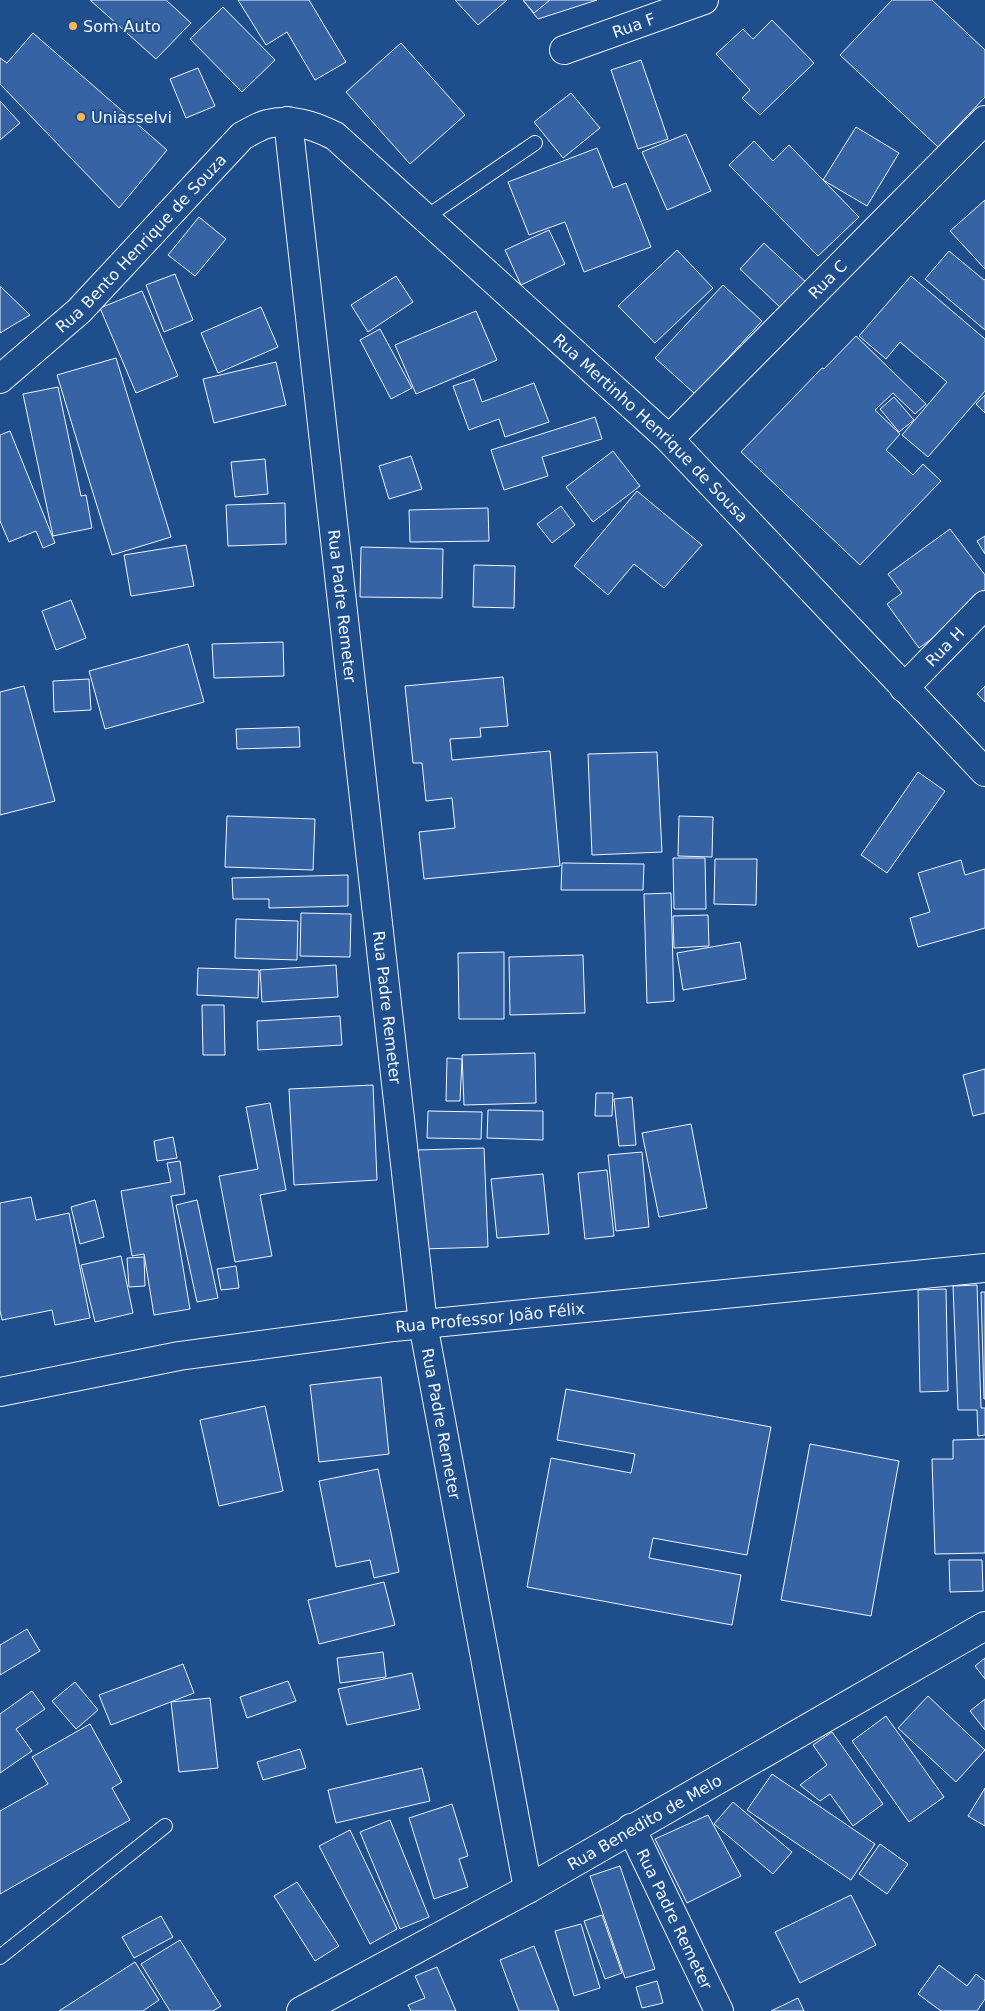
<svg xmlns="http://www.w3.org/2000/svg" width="985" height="2011" viewBox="0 0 985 2011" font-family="'DejaVu Sans',sans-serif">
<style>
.building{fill:#3563a3;stroke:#f2f6ff}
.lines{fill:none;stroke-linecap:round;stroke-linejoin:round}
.lane-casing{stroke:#f2f6ff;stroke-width:16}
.street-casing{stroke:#f2f6ff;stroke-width:30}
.secondary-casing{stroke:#f2f6ff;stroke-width:30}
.lane{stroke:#1f4e8c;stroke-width:14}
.street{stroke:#1f4e8c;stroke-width:28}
.secondary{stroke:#1f4e8c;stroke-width:28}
.poi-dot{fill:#ffb74d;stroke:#1f4e8c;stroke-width:2}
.labels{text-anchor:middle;stroke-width:4;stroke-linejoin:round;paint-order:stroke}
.street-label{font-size:16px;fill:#f2f6ff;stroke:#1f4e8c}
.poi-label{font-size:16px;fill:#f2f6ff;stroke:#1f4e8c;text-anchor:start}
</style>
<rect width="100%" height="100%" fill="#1f4e8c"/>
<g class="building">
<path d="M90 0H166L191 23 156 59Z"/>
<path d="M238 0H309L346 62 315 80 287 32 266 45Z"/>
<path d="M455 0H507L478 25Z"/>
<path d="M523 0H597L538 19Z"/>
<path d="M523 0H550L534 13Z"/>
<path d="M892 0H932L985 50V97L938 147 840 55Z"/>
<path d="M223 7 275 60 242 92 190 39Z"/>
<path d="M772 20 814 63 760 115 742 98 750 90 716 54 743 29 753 39Z"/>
<path d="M33 33 167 150 119 208 0 84V58L7 63Z"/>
<path d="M401 43 465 115 410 164 346 92Z"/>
<path d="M641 60 668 139 638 149 611 70Z"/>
<path d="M198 68 215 106 186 118 170 79Z"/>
<path d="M571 93 600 128 563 158 534 122Z"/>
<path d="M0 101 20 123 0 140Z"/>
<path d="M856 127 899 153 867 206 823 180Z"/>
<path d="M686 134 711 191 667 210 642 152Z"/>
<path d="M754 141 773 161 789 145 859 217 818 256 729 165Z"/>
<path d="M597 148 613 188 626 183 651 247 584 272 565 222 529 235 508 182Z"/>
<path d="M985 200V269L950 231Z"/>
<path d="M199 217 226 239 195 276 168 255Z"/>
<path d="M549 230 565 264 521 285 505 250Z"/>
<path d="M764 243 810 286 785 312 740 269Z"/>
<path d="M677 250 713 288 655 343 618 306Z"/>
<path d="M949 251 984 280 985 279V330L925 279Z"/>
<path d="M175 274 193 320 164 332 146 285Z"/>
<path d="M396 276 413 302 368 332 351 305Z"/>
<path d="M911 276 985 339V391L928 457 902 435 947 382 900 342 886 359 859 336Z"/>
<path d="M723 285 762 321 695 394 655 358Z"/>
<path d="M0 286 30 315 0 333Z"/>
<path d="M142 291 178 376 136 393 100 308Z"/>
<path d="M261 307 278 347 218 373 201 333Z"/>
<path d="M476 311 497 360 416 394 395 345Z"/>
<path d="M380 329 412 388 391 399 360 340Z"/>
<path d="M856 336 926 404 915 414 893 393 875 410 900 434 886 450 913 475 923 464 941 481 860 565 741 452 822 368 824 369Z"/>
<path d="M116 358 171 537 112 555 57 375Z"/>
<path d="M276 362 286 405 214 423 203 379Z"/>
<path d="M474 379 482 402 534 383 549 422 505 437 499 419 469 430 453 386Z"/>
<path d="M58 387 81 496 86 495 92 528 53 536 23 394Z"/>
<path d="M985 395V413L976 404Z"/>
<path d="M894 397 914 420 899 432 880 409Z"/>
<path d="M595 417 602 439 542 457 548 476 504 490 491 450Z"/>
<path d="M10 431 55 543 43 548 36 531 9 542 0 521V435Z"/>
<path d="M613 451 640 486 593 522 566 487Z"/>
<path d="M411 456 422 489 389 499 379 466Z"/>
<path d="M265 459 268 494 235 497 231 462Z"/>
<path d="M637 491 702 545 664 588 634 564 608 595 574 566Z"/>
<path d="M285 503 286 544 228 546 226 505Z"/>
<path d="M561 506 575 525 552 543 537 524Z"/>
<path d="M488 508 489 541 410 542 409 510Z"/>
<path d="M950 529 985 575V600L919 648 887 604 902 593 888 574Z"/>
<path d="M985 536V554L977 541Z"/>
<path d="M186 545 194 586 131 596 124 555Z"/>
<path d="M361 547 443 549 442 598 360 597Z"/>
<path d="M474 565 515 566 514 608 473 607Z"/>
<path d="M71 600 86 638 56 650 42 611Z"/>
<path d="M283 642 284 676 214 678 212 644Z"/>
<path d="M188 644 204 702 105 729 89 671Z"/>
<path d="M503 677 508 726 480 728 481 737 450 739 452 760 550 751 560 866 424 879 419 832 455 828 452 798 426 801 422 763H413L405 686Z"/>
<path d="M89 679 91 710 54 712 53 681Z"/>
<path d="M24 686 55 801 0 815V692Z"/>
<path d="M985 686V702L977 694Z"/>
<path d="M299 727 300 747 237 749 236 729Z"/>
<path d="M657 752 662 852 592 855 588 754Z"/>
<path d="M918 772 945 791 887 873 861 855Z"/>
<path d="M227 816 315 819 313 870 225 867Z"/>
<path d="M679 816 713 817 712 857 678 856Z"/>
<path d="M673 858H705L706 909H674Z"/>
<path d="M715 859H757L756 905 714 904Z"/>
<path d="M961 860 965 875 985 869V928L918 947 910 918 930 912 918 873Z"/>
<path d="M562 863 644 864 643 890H561Z"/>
<path d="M348 875V906L269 908V899H233L232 878Z"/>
<path d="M671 893 674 1001 647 1003 644 894Z"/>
<path d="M301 913 351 914 350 957 300 956Z"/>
<path d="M708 915 709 946 674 948 673 916Z"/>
<path d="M236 919 298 921 297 960 235 958Z"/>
<path d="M740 942 746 979 683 990 677 953Z"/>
<path d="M504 952V1019H459L458 953Z"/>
<path d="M583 955 585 1013 510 1015 509 957Z"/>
<path d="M336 965 338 997 262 1002 260 970Z"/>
<path d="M198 968 259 970 258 998 197 995Z"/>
<path d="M202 1005H224L225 1055H203Z"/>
<path d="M340 1016 342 1045 258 1050 257 1021Z"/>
<path d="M535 1053 536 1103 464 1105 462 1055Z"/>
<path d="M447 1058 462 1059 460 1101H446Z"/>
<path d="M985 1069V1113L973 1116 963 1075Z"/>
<path d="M373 1085 377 1180 294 1185 289 1089Z"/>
<path d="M596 1093H613L612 1116H595Z"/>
<path d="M632 1097 636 1145 619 1146 614 1099Z"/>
<path d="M270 1103 286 1190 260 1195 272 1256 235 1262 219 1176 258 1169 246 1107Z"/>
<path d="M488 1110 543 1111V1140L487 1138Z"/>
<path d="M428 1111 482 1112 481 1139 427 1138Z"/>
<path d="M691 1124 707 1208 659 1217 642 1133Z"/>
<path d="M173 1137 177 1158 157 1161 154 1141Z"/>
<path d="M484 1148 488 1247 422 1249 418 1150Z"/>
<path d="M642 1152 649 1227 616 1231 608 1155Z"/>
<path d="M180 1161 185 1194 171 1196 190 1309 154 1315 144 1254 132 1256 121 1191 171 1182 167 1163Z"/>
<path d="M607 1170 614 1236 585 1239 578 1173Z"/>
<path d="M543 1174 549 1234 497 1238 491 1179Z"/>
<path d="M31 1197 36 1220 69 1213 90 1318 55 1325 52 1310 2 1320 0 1311V1203Z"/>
<path d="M95 1200 104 1237 80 1244 71 1207Z"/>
<path d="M197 1200 218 1298 197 1302 176 1205Z"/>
<path d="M121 1256 133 1313 95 1322 81 1265Z"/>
<path d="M144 1257 145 1286 129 1287 127 1258Z"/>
<path d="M236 1266 239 1288 221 1290 217 1269Z"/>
<path d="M977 1285 981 1408H985V1435L978 1436 977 1410H958L953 1286Z"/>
<path d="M946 1289 948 1391 920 1392 918 1290Z"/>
<path d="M981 1292H985V1399H984Z"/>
<path d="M381 1377 389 1454 319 1462 310 1385Z"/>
<path d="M566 1389 771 1427 747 1555 653 1538 649 1558 741 1575 732 1625 527 1587 551 1458 631 1473 635 1454 557 1440Z"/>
<path d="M265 1406 283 1491 219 1506 200 1420Z"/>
<path d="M985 1439V1553L935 1554 932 1459H953V1440Z"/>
<path d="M810 1444 899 1461 871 1616 781 1600Z"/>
<path d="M378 1469 399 1572 374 1578 370 1560 336 1567 319 1481Z"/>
<path d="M949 1560H982L983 1591 950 1592Z"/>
<path d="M384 1582 395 1625 319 1644 308 1600Z"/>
<path d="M27 1629 40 1651 0 1675V1645Z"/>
<path d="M383 1652 386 1677 340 1683 337 1658Z"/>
<path d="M985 1658V1679L975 1666Z"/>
<path d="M183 1664 194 1693 111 1725 99 1695Z"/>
<path d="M412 1673 420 1709 347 1725 338 1689Z"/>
<path d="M288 1681 296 1701 247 1718 240 1697Z"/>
<path d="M75 1682 98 1710 76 1729 52 1701Z"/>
<path d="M32 1691 45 1709 16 1729 32 1751 0 1773V1714Z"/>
<path d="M928 1696 985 1750 956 1782 898 1728Z"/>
<path d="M210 1698 218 1768 179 1772 171 1702Z"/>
<path d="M985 1699V1730L970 1711Z"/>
<path d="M886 1716 944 1797 909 1822 852 1741Z"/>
<path d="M90 1724 122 1782 112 1788 130 1820 0 1894V1811L48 1784 32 1757Z"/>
<path d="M832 1732 883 1804 853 1826 830 1794 820 1801 800 1785 827 1765 813 1745Z"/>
<path d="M300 1749 306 1768 263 1780 257 1762Z"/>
<path d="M422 1768 430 1801 336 1823 328 1790Z"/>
<path d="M772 1774 875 1844 851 1880 747 1810Z"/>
<path d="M985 1788V1826L968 1816Z"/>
<path d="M733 1802 792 1852 773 1874 714 1824Z"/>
<path d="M452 1804 468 1856 459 1859 468 1887 434 1899 409 1818Z"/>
<path d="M708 1815 741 1876 687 1903 655 1839Z"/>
<path d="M390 1820 429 1917 400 1929 360 1832Z"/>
<path d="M350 1830 397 1929 370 1944 319 1846Z"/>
<path d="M880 1844 908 1864 887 1894 859 1874Z"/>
<path d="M620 1866 655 1969 625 1978 590 1876Z"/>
<path d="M297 1882 339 1946 315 1961 274 1896Z"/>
<path d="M851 1895 876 1945 800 1983 775 1932Z"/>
<path d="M602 1915 622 1973 605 1979 584 1921Z"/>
<path d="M161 1916 173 1937 134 1958 122 1937Z"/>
<path d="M581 1924 600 1988 574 1996 555 1931Z"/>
<path d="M180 1940 221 2006 213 2011H170L141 1964Z"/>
<path d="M534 1946 559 2011H519L500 1960Z"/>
<path d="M135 1962 159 2000 143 2011H59Z"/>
<path d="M939 1965 967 1986 976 1974 985 1981V1999L977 2011H941L918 1994Z"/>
<path d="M437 1967 456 2011H411L408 2005 425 1998 415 1976Z"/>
<path d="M657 1981 663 2003 642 2008 636 1987Z"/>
<path d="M798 1998 804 2011H771Z"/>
</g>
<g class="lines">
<g class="lane-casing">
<g id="lane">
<path d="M425 218 535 143"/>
<path d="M0 1957 165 1826"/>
</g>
</g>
<g class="street-casing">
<g id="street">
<path id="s1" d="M564 50 704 0"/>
<path id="s2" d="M288 121 423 1324 528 1889"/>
<path id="s3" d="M0 379 79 311 242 136C250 132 259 126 267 124 292 118 313 125 335 136L669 439 985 772"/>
<path id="s4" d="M669 439 985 120"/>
<path id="s5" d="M904 688 985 605"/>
<path id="s6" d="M631 1828 719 2011"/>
<path id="s7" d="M301 2011 528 1889 985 1626"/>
</g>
</g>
<g class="secondary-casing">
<g id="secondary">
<path id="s8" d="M0 1392 179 1356 394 1327 985 1268"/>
</g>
</g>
<use href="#lane" class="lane"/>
<use href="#street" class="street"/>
<use href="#secondary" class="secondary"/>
</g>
<g class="poi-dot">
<circle cx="73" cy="26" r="5"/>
<circle cx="81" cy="117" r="5"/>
</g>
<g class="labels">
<g class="street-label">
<text dy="6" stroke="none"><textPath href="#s1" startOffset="74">Rua F</textPath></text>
<text dy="6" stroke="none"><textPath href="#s3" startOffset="196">Rua Bento Henrique de Souza</textPath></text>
<text dy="6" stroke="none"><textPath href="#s4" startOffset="225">Rua C</textPath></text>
<text dy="6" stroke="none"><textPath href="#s3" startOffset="872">Rua Mertinho Henrique de Sousa</textPath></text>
<text dy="6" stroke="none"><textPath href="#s2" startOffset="488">Rua Padre Remeter</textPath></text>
<text dy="6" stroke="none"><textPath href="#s5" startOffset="58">Rua H</textPath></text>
<text dy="6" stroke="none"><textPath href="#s2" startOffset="892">Rua Padre Remeter</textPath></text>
<text dy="6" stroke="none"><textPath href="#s8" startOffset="496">Rua Professor João Félix</textPath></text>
<text dy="6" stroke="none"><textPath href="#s2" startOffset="1312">Rua Padre Remeter</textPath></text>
<text dy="6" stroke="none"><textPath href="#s7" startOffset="392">Rua Benedito de Melo</textPath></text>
<text dy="6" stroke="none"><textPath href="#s6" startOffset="101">Rua Padre Remeter</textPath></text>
</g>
<g class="poi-label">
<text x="83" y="32">Som Auto</text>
<text x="91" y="123">Uniasselvi</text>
</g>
</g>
</svg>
